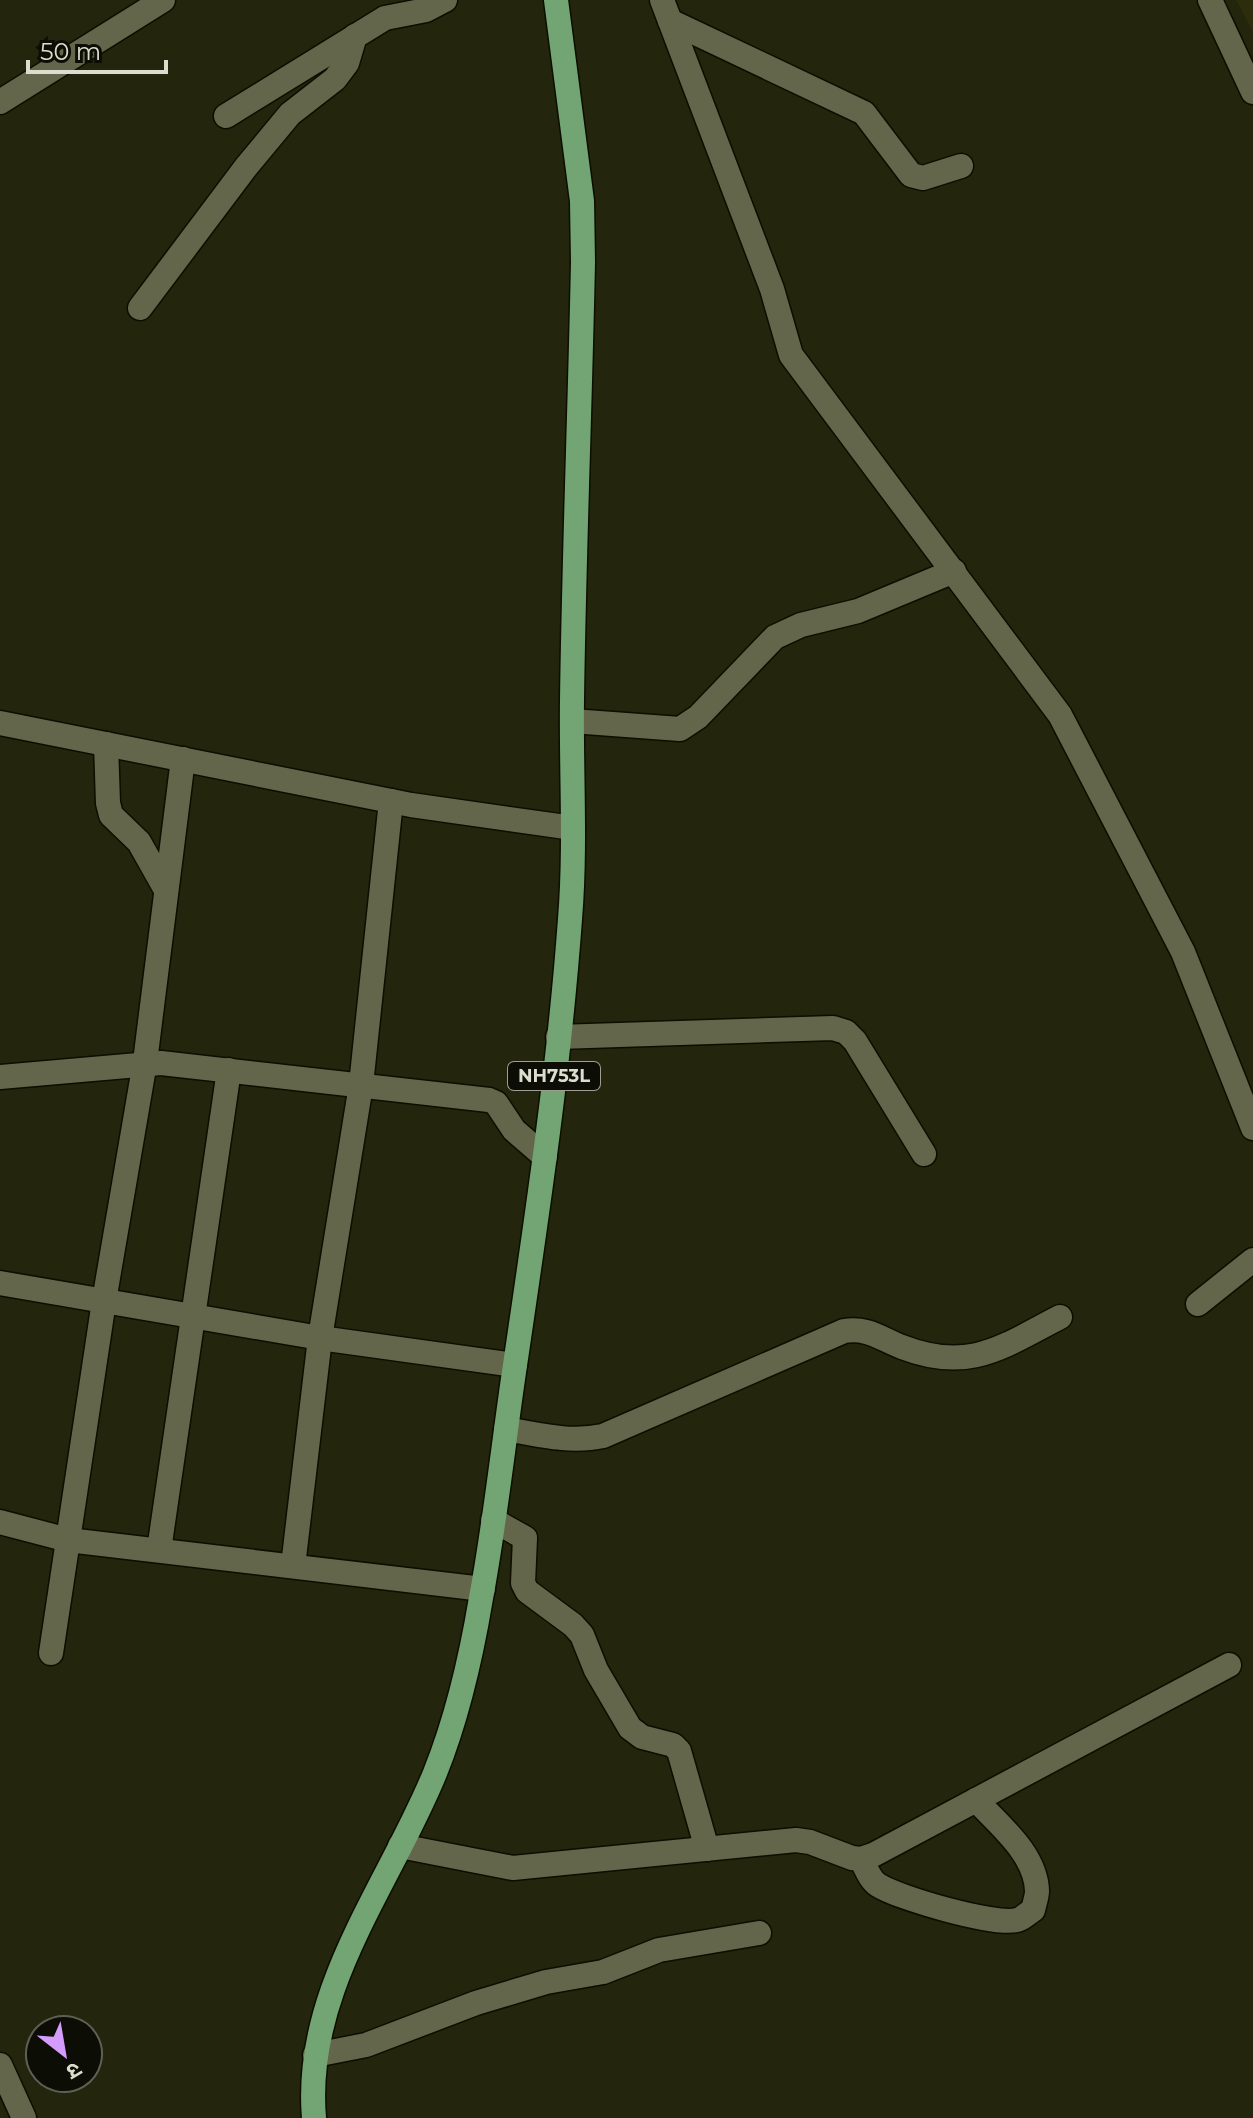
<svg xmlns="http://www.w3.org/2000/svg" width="1253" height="2118" viewBox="0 0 1253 2118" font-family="Montserrat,'Noto Sans Devanagari',sans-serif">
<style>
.built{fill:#2b2d0c}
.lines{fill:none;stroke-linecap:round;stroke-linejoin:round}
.minor-casing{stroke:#0d0e00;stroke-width:27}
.highway-casing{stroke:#0d0e00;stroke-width:27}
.minor{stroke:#64664b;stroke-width:24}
.highway{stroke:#72a573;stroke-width:24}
.labels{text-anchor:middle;stroke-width:8;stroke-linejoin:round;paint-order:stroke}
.shield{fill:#0c0d04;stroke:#9e9f91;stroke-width:2}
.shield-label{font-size:18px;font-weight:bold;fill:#dcddce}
</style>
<rect width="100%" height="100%" fill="#23250c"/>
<path class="built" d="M1236 0H1253V32Z"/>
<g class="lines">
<g class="minor-casing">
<g id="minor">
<path d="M662 0 772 289 791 355 1060 715 1183 952 1253 1128"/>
<path d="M1210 0 1253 92"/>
<path d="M670 21 864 113 911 175 923 178 961 166"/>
<path d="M0 102 163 0"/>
<path d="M226 116 385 18 426 10 445 0"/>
<path d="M140 308 246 167 290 114 335 79 347 63 355 36"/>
<path d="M572 721 680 729 698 717 775 637 801 625 858 611 954 571"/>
<path d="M0 723 411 805 573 828"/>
<path d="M106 744 108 803 111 815 139 842 166 890"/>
<path d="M558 1037 833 1028 846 1032 855 1041 924 1154"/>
<path d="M0 1077 161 1063 489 1100 496 1103 514 1130 545 1157"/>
<path d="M0 1283 320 1338 515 1365"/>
<path d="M1198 1304 1253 1260"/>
<path d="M506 1429C540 1435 570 1443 603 1436L844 1331C868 1327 881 1339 902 1347 969 1373 1002 1347 1060 1317"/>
<path d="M493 1520 525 1538 523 1583 527 1591 573 1625 582 1635 596 1670 630 1728 642 1737 673 1745 679 1751 707 1849"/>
<path d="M0 1522 68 1540 483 1589"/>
<path d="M159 1550 229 1070"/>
<path d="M293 1566 320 1338 361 1085 391 801"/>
<path d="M51 1653 104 1301 145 1062 183 759"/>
<path d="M400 1846 513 1868 796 1840 810 1842 852 1858 861 1859 873 1855 1229 1665"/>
<path d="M861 1859C866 1868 870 1880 878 1885 898 1898 995 1926 1017 1920 1022 1919 1028 1913 1033 1910 1034 1905 1037 1897 1037 1891 1036 1854 999 1825 976 1800"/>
<path d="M315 2055 366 2045 476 2003 546 1982 603 1972 659 1950 759 1933"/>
<path d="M0 2065 24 2118"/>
</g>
</g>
<g class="highway-casing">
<path id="highway" d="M314 2118C303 1990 389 1886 435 1773 458 1716 471 1658 481 1598 495 1523 503 1447 514 1372 536 1222 559 1071 570 919 576 846 571 773 572 700 574 554 580 408 583 262L582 201 556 0"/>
</g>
<use href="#minor" class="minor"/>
<use href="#highway" class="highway"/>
</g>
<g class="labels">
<rect class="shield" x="508" y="1062" width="92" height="28" rx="6"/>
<g class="shield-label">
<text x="554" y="1082">NH753L</text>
</g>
</g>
<g transform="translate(64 2054) rotate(149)"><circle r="38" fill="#0c0d04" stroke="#5f6055" stroke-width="2"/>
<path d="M0-6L14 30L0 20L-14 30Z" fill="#d49cfc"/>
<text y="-12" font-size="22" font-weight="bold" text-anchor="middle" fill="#dcddce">उ</text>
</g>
<path d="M28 60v12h138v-12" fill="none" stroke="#dcddce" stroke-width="4"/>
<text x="40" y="60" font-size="24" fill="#dcddce" stroke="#0c0d04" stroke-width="6" paint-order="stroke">50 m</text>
</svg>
